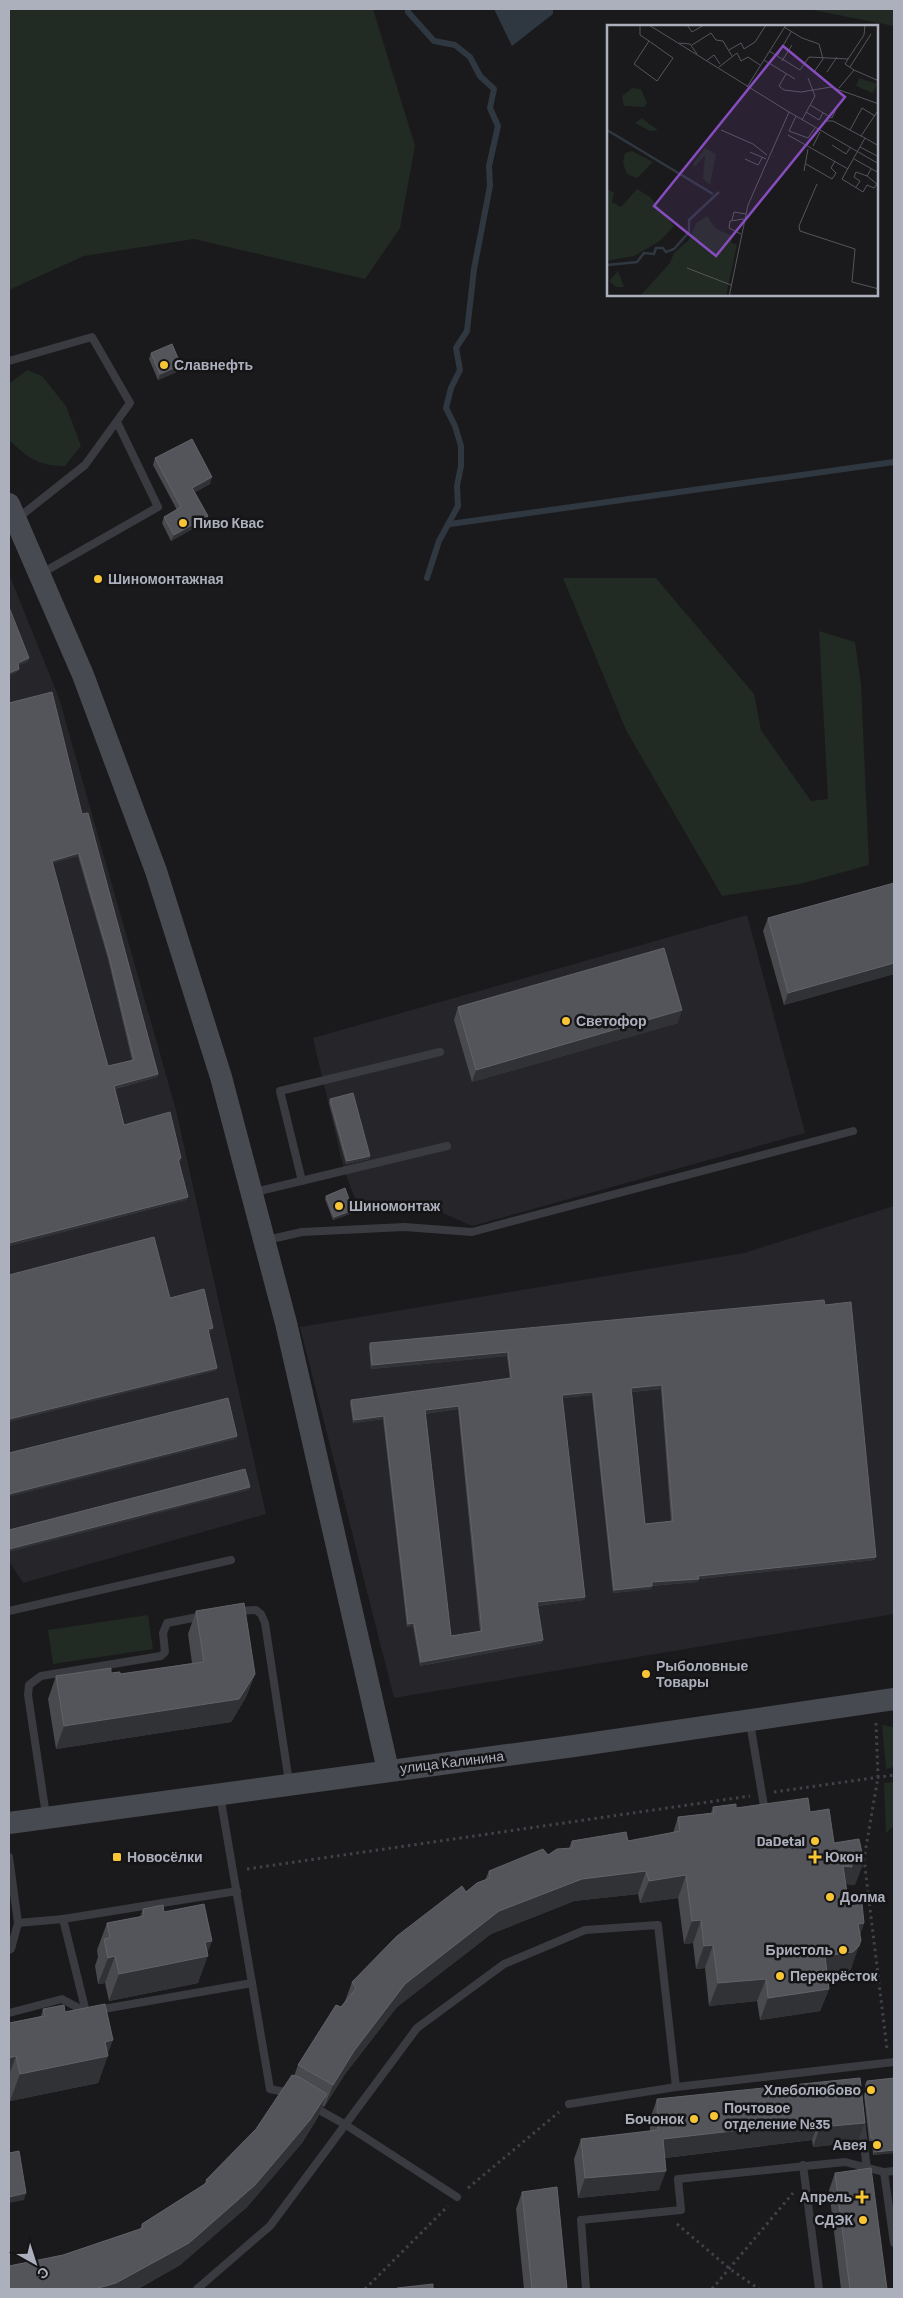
<svg xmlns="http://www.w3.org/2000/svg" width="903" height="2298" viewBox="0 0 903 2298" font-family="Barlow,sans-serif">
<style>
.built{fill:#262529}
.green{fill:#212a23}
.water{fill:#2f3741}
.lines{fill:none;stroke-linecap:round;stroke-linejoin:round}
.stream{stroke:#2f3741;stroke-width:6}
.path{stroke:#404248;stroke-width:3;stroke-dasharray:2.5 4;stroke-linecap:butt}
.lane{stroke:#3a3b41;stroke-width:8}
.secondary{stroke:#484a51;stroke-width:22}
.wall{fill:#484a4e;fill-rule:evenodd}
.shaded-wall{fill:#313235}
.building{fill:#53555a;stroke:#616369;fill-rule:evenodd}
.poi-dot{fill:#f8c635;stroke:#151517;stroke-width:2}
.labels{text-anchor:middle;stroke-width:5;stroke-linejoin:round;paint-order:stroke}
.poi-label{font-size:14px;font-weight:bold;fill:#acafbc;stroke:#151517;text-anchor:start}
.street-label{font-size:14px;fill:#acafbc;stroke:#151517}
.inset-river{fill:none;stroke:#2f3741;stroke-width:2.5}
.inset-road{fill:none;stroke:#54565c;stroke-width:1}
.view{fill:#874dbe;fill-opacity:0.15;stroke:#874dbe;stroke-width:2.5}
.inset-edge{fill:none;stroke:#acafbc;stroke-width:2.5}
</style>
<rect width="100%" height="100%" fill="#1a1a1c"/>
<g class="built">
<path d="M9 574 59 698 176 1110 266 1514 23 1583 9 1561Z"/>
<path d="M747 915 805 1133 472 1226 436 1210 361 1214 344 1170 313 1038Z"/>
<path d="M894 1206V1614L394 1698 300 1327 744 1253Z"/>
</g>
<g class="green">
<path d="M9 9H373L415 146 400 228 365 279 194 239 84 256 9 290Z"/>
<path d="M808 9H894V26Z"/>
<path d="M27 370 42 376 66 406 81 446 65 466C38 466 28 458 9 440V384Z"/>
<path d="M563 578H656L754 694 761 730 811 801 828 799 819 631 855 642 861 684 869 865 800 884 722 896 626 730Z"/>
<path d="M148 1615 153 1649 53 1664 48 1630Z"/>
<path d="M882 1725 894 1727V1767L886 1769Z"/>
<path d="M894 1782V1826L886 1833 884 1783Z"/>
</g>
<path class="water" d="M494 9H553V14L512 46Z"/>
<g class="lines">
<g class="stream">
<path d="M408 9V12L434 41 455 45 470 57 480 76 494 89 490 108 498 126 489 166 490 186 474 269 467 331 456 348 460 370 451 388 446 408 455 426 461 446V466L457 486 458 506 439 541 427 578"/>
<path d="M450 524 894 462"/>
</g>
<g class="path">
<path d="M876 1723 878 1777 864 1859 887 2049"/>
<path d="M774 1792 894 1775"/>
<path d="M247 1869 750 1796"/>
<path d="M468 2188 559 2112"/>
<path d="M677 2224 730 2269 759 2289"/>
<path d="M365 2289 448 2206"/>
<path d="M712 2289 793 2193"/>
</g>
<g class="lane">
<path d="M9 361 92 337 130 403 85 465 18 518"/>
<path d="M42 573 158 507 117 422"/>
<path d="M302 1181 280 1091 440 1052"/>
<path d="M255 1192 447 1146"/>
<path d="M267 1240 302 1232 404 1227 472 1232 853 1131"/>
<path d="M9 1611 231 1560"/>
<path d="M236 1611 256 1610 261 1614 265 1623 289 1782"/>
<path d="M750 1723 765 1812"/>
<path d="M220 1795 270 2089 290 2093"/>
<path d="M46 1815 28 1695 29 1685 41 1676 161 1656 165 1652 163 1633 167 1623 203 1616"/>
<path d="M9 1857 18 1923 11 1949 9 1950"/>
<path d="M18 1923 63 1919"/>
<path d="M86 2012 63 1919 237 1891"/>
<path d="M9 2013 62 1999 86 2012 252 1983"/>
<path d="M569 2104 676 2087 894 2062"/>
<path d="M312 2106 346 2125 457 2197"/>
<path d="M861 2121 867 2169"/>
<path d="M803 2165 819 2289"/>
<path d="M884 2172 894 2243"/>
<path d="M197 2289 270 2226 417 2028 504 1964 585 1930 658 1925 676 2087"/>
<path d="M586 2289 581 2220 681 2210 678 2179 845 2162 884 2172 894 2171"/>
</g>
<g class="secondary">
<path d="M9 504 83 675 156 871 221 1077 286 1323 388 1770"/>
<path d="M9 1823 574 1746 894 1699"/>
</g>
</g>
<g class="wall">
<path d="M151 353 179 371 158 380 149 359Z"/>
<path d="M155 458 210 484 195 492 208 516 205 522 171 541 162 523 164 517 177 510 153 465Z"/>
<path d="M9 703 82 814 158 1074 157 1077 115 1089 124 1125 181 1158 180 1161H179L188 1197 186 1200 9 1246ZM78 856 108 959 132 1060 108 1066 52 863Z"/>
<path d="M894 883V974L784 1005 763 931 768 918Z"/>
<path d="M458 1007 678 1023 472 1082 454 1020Z"/>
<path d="M330 1099 370 1156 369 1159 346 1164 329 1103Z"/>
<path d="M326 1196 353 1210 352 1213 333 1220 325 1199Z"/>
<path d="M825 1305 876 1557 874 1560 699 1579 697 1582 652 1586 651 1589 613 1593 592 1395 562 1398 585 1597 584 1600 537 1606 542 1643 420 1666 413 1626 407 1627 383 1419 353 1423 350 1403 351 1400 510 1379 507 1356 371 1369 369 1347 370 1343ZM661 1389 671 1521 645 1524 632 1392ZM458 1409 480 1631 451 1636 425 1414Z"/>
<path d="M196 1611 255 1674 246 1697 231 1722 56 1749 48 1699 56 1676 111 1673 120 1674 192 1663 188 1634Z"/>
<path d="M713 1807 736 1808 810 1812 834 1843 855 1885 846 1884 849 1906 864 1923 860 1935 851 1969 844 1974 827 1977 829 1989 820 2011 760 2020 757 2001 709 2006 705 1968 696 1969 693 1943 684 1944 678 1898 640 1903 638 1894 574 1901 491 1934 397 2007 345 2074 324 2107 322 2106 318 2117 302 2143 247 2207 180 2265 138 2289H9L63 2255 140 2229 142 2224 204 2185 206 2180 256 2129 294 2076 298 2065 344 2004 352 1982 466 1892 485 1880 489 1871 548 1855 569 1848 572 1841H628L673 1833 678 1817 711 1813Z"/>
<path d="M143 1909 164 1912 207 1953 198 1983 109 2001 105 1983 98 1984 95 1966 98 1957 97 1950 107 1923 140 1917Z"/>
<path d="M43 2009 65 2012 108 2054 98 2083 10 2101 9 2096V2023L41 2016Z"/>
<path d="M867 2081 894 2153 873 2155 872 2141H869L864 2096 865 2093H866L865 2084Z"/>
<path d="M657 2099 865 2123 858 2142 813 2147 812 2140 665 2158 659 2190 578 2198 574 2159 581 2139 650 2131V2119Z"/>
<path d="M835 2173 887 2289H841L829 2190Z"/>
<path d="M522 2192 567 2289H524L516 2209Z"/>
</g>
<g class="shaded-wall">
<path d="M181 365 179 371 158 380 160 374Z"/>
<path d="M212 477 210 484 190 494 192 488Z"/>
<path d="M208 516 205 522 171 541 174 535Z"/>
<path d="M29 658 28 662 17 666 18 663Z"/>
<path d="M19 669 18 672 9 676V673Z"/>
<path d="M79 853 78 856 50 864 52 861Z"/>
<path d="M894 963V974L784 1005 788 993Z"/>
<path d="M682 1010 678 1023 472 1082 476 1070Z"/>
<path d="M158 1074 157 1077 113 1089 114 1086Z"/>
<path d="M370 1156 369 1159 346 1164 347 1161Z"/>
<path d="M188 1197 186 1200 9 1246V1243Z"/>
<path d="M353 1210 352 1213 333 1220 334 1217Z"/>
<path d="M213 1328 212 1331 207 1332 208 1329Z"/>
<path d="M508 1352 507 1356 371 1369 372 1365Z"/>
<path d="M217 1368 216 1371 9 1422V1419Z"/>
<path d="M662 1385 661 1389 630 1392 631 1388Z"/>
<path d="M593 1392 592 1395 561 1398 562 1395Z"/>
<path d="M459 1406 458 1409 423 1414 425 1410Z"/>
<path d="M384 1416 383 1419 353 1423 354 1420Z"/>
<path d="M237 1436 236 1439 9 1497V1494Z"/>
<path d="M250 1487 249 1490 9 1552V1549Z"/>
<path d="M876 1557 874 1560 699 1579 697 1582 650 1586 652 1582 698 1576Z"/>
<path d="M652 1586 651 1589 613 1593 614 1590Z"/>
<path d="M585 1597 584 1600 535 1606 537 1602Z"/>
<path d="M414 1623 413 1626 407 1627 408 1624Z"/>
<path d="M543 1640 542 1643 420 1666 421 1662Z"/>
<path d="M255 1674 246 1697 231 1722 56 1749 64 1726Z"/>
<path d="M851 1861 864 1862 855 1885 846 1884 843 1866Z"/>
<path d="M646 1871 638 1894 574 1901 491 1934 397 2007 345 2074 324 2107 333 2085 354 2051 405 1984 499 1911 582 1879Z"/>
<path d="M686 1875 678 1898 640 1903 649 1881Z"/>
<path d="M701 1920 693 1943 684 1944 692 1921Z"/>
<path d="M864 1923 856 1945 858 1924Z"/>
<path d="M212 1941 206 1957 208 1956 198 1983 109 2001 119 1974 205 1942Z"/>
<path d="M713 1945 705 1968 696 1969 704 1946Z"/>
<path d="M859 1946 851 1969 844 1974 817 1978 825 1956Z"/>
<path d="M115 1956 105 1983 98 1984 108 1958Z"/>
<path d="M766 1979 757 2001 709 2006 718 1983Z"/>
<path d="M829 1989 820 2011 760 2020 768 1998Z"/>
<path d="M113 2040 107 2056H108L98 2083 10 2101 20 2074 105 2042Z"/>
<path d="M16 2056 9 2075V2058Z"/>
<path d="M327 2094 318 2117 302 2143 247 2207 180 2265 138 2289H95Z"/>
<path d="M819 2121 812 2140 656 2159 663 2139Z"/>
<path d="M865 2123 858 2142 813 2147 820 2127Z"/>
<path d="M894 2150V2153L873 2155 875 2152Z"/>
<path d="M666 2171 659 2190 578 2198 585 2178Z"/>
<path d="M26 2193 24 2200 9 2203V2197Z"/>
</g>
<g class="building">
<path d="M172 344 181 365 160 374 151 353Z"/>
<path d="M192 439 212 477 192 488 208 516 174 535 164 517 181 507 155 458Z"/>
<path d="M9 607 29 658 18 663 19 669 9 673Z"/>
<path d="M52 692 82 814 88 813 158 1074 114 1086 124 1125 170 1112 181 1158 178 1159 188 1197 9 1243V703ZM79 853 109 956 134 1060 108 1066 52 861Z"/>
<path d="M894 883V963L788 993 768 918Z"/>
<path d="M664 948 682 1010 476 1070 458 1007Z"/>
<path d="M353 1093 370 1156 347 1161 330 1099Z"/>
<path d="M345 1188 353 1210 334 1217 326 1196Z"/>
<path d="M154 1237 170 1298 204 1289 213 1328 208 1329 217 1368 9 1419V1275Z"/>
<path d="M824 1300 825 1305 851 1302 876 1557 698 1576 699 1579 652 1582V1586L614 1590 593 1392 562 1395 585 1597 537 1602 543 1640 421 1662 414 1623 408 1624 384 1416 354 1420 351 1400 511 1378 508 1352 372 1365 370 1343ZM662 1385 673 1521 645 1524 631 1388ZM459 1406 482 1631 451 1636 425 1410Z"/>
<path d="M228 1398 237 1436 9 1494V1453Z"/>
<path d="M245 1469 250 1487 9 1549V1530Z"/>
<path d="M244 1603 255 1674 239 1699 64 1726 56 1676 111 1668V1673L120 1672V1674L204 1662 196 1611Z"/>
<path d="M808 1798 810 1812 829 1809 834 1843 859 1839 864 1862 851 1861 852 1867 843 1866 849 1906 862 1904 864 1923 858 1924 861 1940 859 1946 853 1952 825 1956 829 1989 768 1998 766 1979 718 1983 713 1945 704 1946 701 1920 692 1921 686 1875 649 1881 646 1871 582 1879 499 1911 405 1984 354 2051 333 2085 298 2065 336 2005 341 2007 356 1988 352 1982 397 1936 462 1886 466 1892 477 1883 490 1878 489 1871 543 1849 548 1855 557 1849 572 1848V1841L626 1832 628 1841 680 1831 678 1817 714 1813 713 1807 736 1804V1808Z"/>
<path d="M204 1904 212 1941 205 1942 208 1956 119 1974 115 1956 108 1958 104 1939 110 1938 107 1923 144 1916 143 1909 163 1905 164 1912Z"/>
<path d="M105 2004 113 2040 105 2042 108 2056 20 2074 16 2056 9 2058V2038H10L9 2031V2023L45 2016 43 2009 64 2005 65 2012Z"/>
<path d="M292 2075 299 2077 327 2094 310 2120 255 2185 189 2243 116 2283 95 2289H9V2266L63 2255 143 2228 142 2224 208 2182 206 2180 256 2129Z"/>
<path d="M860 2078 865 2123 820 2127 819 2121 663 2139 666 2171 585 2178 581 2139 658 2130 657 2099Z"/>
<path d="M894 2078V2150L875 2152 873 2137 871 2138 865 2093H868L867 2081Z"/>
<path d="M19 2151 26 2193 9 2197V2153Z"/>
<path d="M871 2168 887 2289H850L835 2173Z"/>
<path d="M557 2187 567 2289H532L522 2192Z"/>
<path d="M433 2284V2289H397V2288Z"/>
</g>
<g class="poi-dot">
<circle cx="164" cy="365" r="5"/>
<circle cx="183" cy="523" r="5"/>
<circle cx="98" cy="579" r="5"/>
<circle cx="566" cy="1021" r="5"/>
<circle cx="339" cy="1206" r="5"/>
<circle cx="646" cy="1674" r="5"/>
<circle cx="815" cy="1841" r="5"/>
<rect x="112" y="1852" width="10" height="10" rx="2.5"/>
<path d="M812.5 1849.5h5v5h5v5h-5v5h-5v-5h-5v-5h5z"/>
<circle cx="830" cy="1897" r="5"/>
<circle cx="843" cy="1950" r="5"/>
<circle cx="780" cy="1976" r="5"/>
<circle cx="871" cy="2090" r="5"/>
<circle cx="714" cy="2116" r="5"/>
<circle cx="694" cy="2119" r="5"/>
<circle cx="877" cy="2145" r="5"/>
<path d="M859.5 2189.5h5v5h5v5h-5v5h-5v-5h-5v-5h5z"/>
<circle cx="863" cy="2220" r="5"/>
</g>
<g class="labels">
<g class="poi-label">
<text x="174" y="370">Славнефть</text>
<text x="193" y="528">Пиво Квас</text>
<text x="108" y="584">Шиномонтажная</text>
<text x="576" y="1026">Светофор</text>
<text x="349" y="1211">Шиномонтаж</text>
<text x="656" y="1671">Рыболовные<tspan x="656" dy="16">Товары</tspan></text>
<text x="805" y="1846" text-anchor="end">DaDetal</text>
<text x="127" y="1862">Новосёлки</text>
<text x="825" y="1862">Юкон</text>
<text x="840" y="1902">Долма</text>
<text x="833" y="1955" text-anchor="end">Бристоль</text>
<text x="790" y="1981">Перекрёсток</text>
<text x="861" y="2095" text-anchor="end">Хлеболюбово</text>
<text x="724" y="2113">Почтовое<tspan x="724" dy="16">отделение №35</tspan></text>
<text x="684" y="2124" text-anchor="end">Бочонок</text>
<text x="867" y="2150" text-anchor="end">Авея</text>
<text x="852" y="2202" text-anchor="end">Апрель</text>
<text x="853" y="2225" text-anchor="end">СДЭК</text>
</g>
<g class="street-label">
<text transform="translate(452 1762) rotate(-7)" y="5">улица Калинина</text>
</g>
</g>
<g transform="translate(607 25)">
<rect width="271" height="271" fill="#1a1a1c"/>
<path d="M252 53 270 59 266 68 249 61ZM25 63 34 64 40 78 37 82 17 81 15 71ZM35 93 41 98 51 105 43 106 28 98ZM98 123 109 129 103 160 96 154 98 130 88 142 86 139ZM25 126 46 137 30 153 20 149 16 138 18 128ZM0 164 7 168 5 177 14 182 30 164 43 172 67 201 53 216 27 231 0 236ZM100 191 109 204 126 211 124 218 130 219 119 271 32 272 63 238 67 228 82 215 89 198ZM11 246 17 262H9L2 256Z" fill="#212a23"/>
<path class="inset-river" d="M0 105 106 169M0 240 30 237 37 228 47 229 49 223H56L59 227 67 224 82 207V195L112 167"/>
<path class="inset-road" d="M33 0V10L42 16 66 33 50 56 27 39 42 16M42 0 182 87 141 180 122 272M80 0 85 7 97 0M177 2 195 13 212 19 216 34 207 47M72 18 83 19 90 29M85 20 104 8 109 15 116 16 125 31M122 25 134 18 137 24 148 17 159 0M162 26 193 45 202 32 241 34 257 10 258 0M170 31 184 7M157 35 188 54M99 36 107 30 113 39M175 36 185 20M112 42 130 28 134 36 141 32 153 40M243 42 264 9M247 45 272 56M220 47 230 32M179 49 172 61 177 65 194 67 224 62 272 79M140 62 179 0M232 63 247 45 238 39 241 34M203 80 225 93 229 84M182 87 272 139M199 87 212 95 216 88M189 91 182 106 201 113 208 103M195 95 208 71 201 53M114 105 146 119 160 130M211 105 218 96H226L243 105M181 110 241 144M254 111 243 105 255 83 268 91M258 113 272 121M225 120 239 129 243 123M206 121 213 107M253 122 272 132M143 127 159 134M138 134 151 140 155 133M247 134 272 148M199 139 225 154 229 148 224 143 228 136M197 146 201 124M260 151 270 159 267 163 260 160 256 167 235 154 258 113 254 111 272 84M210 159 192 201 193 206 248 224 245 257 272 264M249 162 253 156 247 152 249 147 260 151 264 144M125 195 127 187 139 189M134 209 122 203 123 196 137 194M80 243 124 260"/>
<path class="view" d="M176 21 238 72 109 231 47 181Z"/>
<rect width="271" height="271" class="inset-edge"/>
</g>
<rect width="903" height="2298" fill="none" stroke="#acafbc" stroke-width="20"/>
<g transform="translate(35 2263) rotate(141)" stroke="#151517" stroke-width="4" paint-order="stroke">
<path d="M0-4L9 19L0 12L-9 19Z" fill="#acafbc"/>
<text y="-8" font-size="14" font-weight="bold" text-anchor="middle" fill="#acafbc">С</text>
</g>
</svg>
